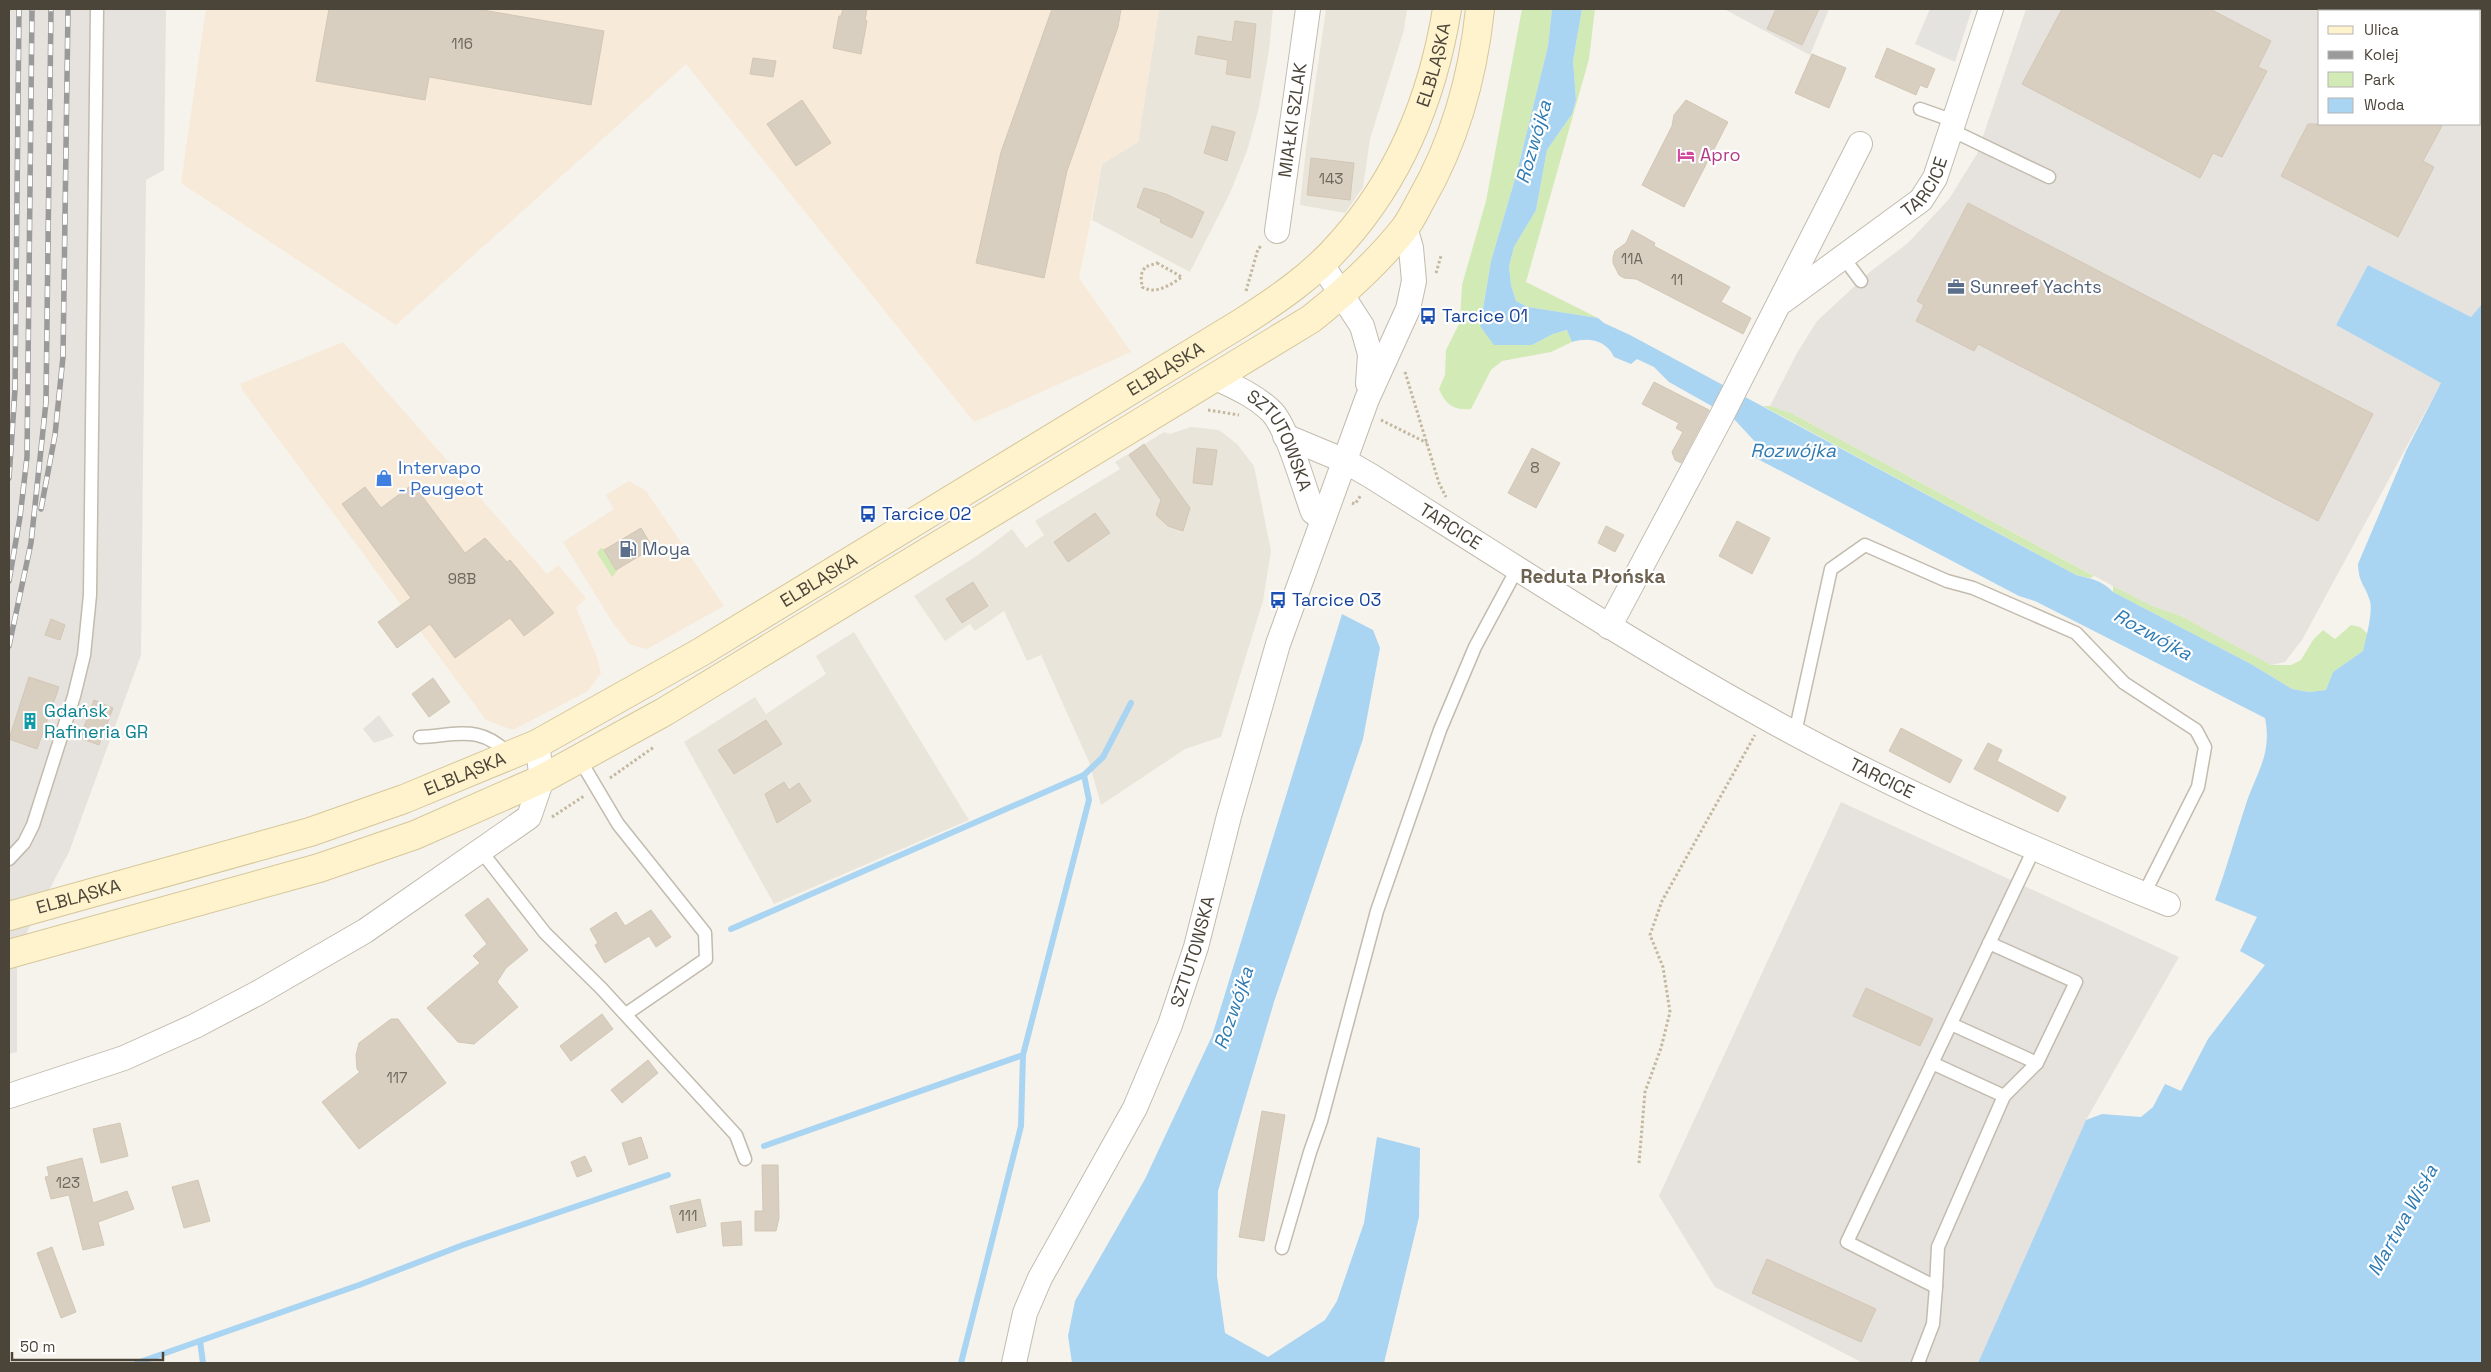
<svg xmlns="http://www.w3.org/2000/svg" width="2491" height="1372" viewBox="0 0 2491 1372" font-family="'Space Grotesk',sans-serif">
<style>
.residential{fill:#eae5da}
.commercial{fill:#f7ead8}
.industrial{fill:#e6e2dd;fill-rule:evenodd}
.green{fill:#d2eab5}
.parking{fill:#e5e3e0}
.water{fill:#a9d4f2}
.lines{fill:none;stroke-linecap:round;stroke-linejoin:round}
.stream{stroke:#a9d4f2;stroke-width:6}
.building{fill:#d8cfc1;stroke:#d3c7b4}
.service-casing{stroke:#c2bbae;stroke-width:15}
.minor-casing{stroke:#c2bbae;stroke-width:26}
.secondary-casing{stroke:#d6c79b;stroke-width:30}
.path{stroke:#c4b79f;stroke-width:3;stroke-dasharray:2.5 2.5;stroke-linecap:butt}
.service{stroke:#fff;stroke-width:12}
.minor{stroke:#fff;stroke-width:24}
.secondary{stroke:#fff3cd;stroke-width:28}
.rail-casing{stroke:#9a9a9a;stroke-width:5.5}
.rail{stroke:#fff;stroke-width:4;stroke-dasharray:11;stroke-linecap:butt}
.labels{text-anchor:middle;stroke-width:4.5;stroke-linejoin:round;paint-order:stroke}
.number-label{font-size:15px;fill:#6e675b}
.street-label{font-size:18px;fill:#4b4439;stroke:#fff}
.hotel-label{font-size:18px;fill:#b23c85;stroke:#fff;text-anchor:start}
.service-label{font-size:18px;fill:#4e5e75;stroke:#fff;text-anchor:start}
.transit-label{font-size:18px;fill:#164399;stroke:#fff;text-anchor:start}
.shop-label{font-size:18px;fill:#366cbe;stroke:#fff;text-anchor:start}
.culture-label{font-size:18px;fill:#0d838f;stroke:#fff;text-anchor:start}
.water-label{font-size:19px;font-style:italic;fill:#2e7ab2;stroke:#fff}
.neighbourhood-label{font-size:19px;font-weight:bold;fill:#6e6250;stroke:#fff}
</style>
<rect width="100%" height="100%" fill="#f6f3ec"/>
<g class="residential">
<path d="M1159 9H1273L1269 50 1259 107 1247 151 1230 193 1190 272 1092 220 1102 164 1138 142Z"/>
<path d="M1326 9H1407L1404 30 1370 139 1363 187 1345 213 1300 205 1306 148Z"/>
<path d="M1191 427 1219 430 1237 444 1254 466 1271 551 1263 601 1221 737 1185 749 1101 805 1089 762 1041 655 1027 661 1004 611 975 631 970 624 945 641 914 596 978 555 1012 529 1026 548 1044 535 1035 521 1120 469 1115 462 1164 432 1170 434Z"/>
<path d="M854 632 969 820 774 904 684 742 755 697 766 714 826 674 816 656Z"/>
</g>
<g class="commercial">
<path d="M206 9H1159L1138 142 1102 164 1079 278 1131 352 974 422 686 64 396 325 181 183Z"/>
<path d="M343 342 547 574 558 565 586 598 576 608 597 657 601 673 588 691 513 730 486 720 243 391 240 384Z"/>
<path d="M629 481 646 491 724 606 647 649 629 644 611 620 563 542 614 509 606 495Z"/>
</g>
<g class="industrial">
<path d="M9 9H166L164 170 146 180 141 655 69 852 26 934 17 937V1052L9 1054Z"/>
<path d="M1724 9H1829L1810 55Z"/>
<path d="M2026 9H2482V304L2471 317 2368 265 2336 325 2441 383 2302 640 2285 662 2271 665 2181 616 2152 606 2113 586 1791 413 1770 406 1797 353 1817 321 1871 271 1908 243 1949 199 1977 154ZM2320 11H2480V124H2320Z"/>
<path d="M379 715 394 736 374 743 363 729Z"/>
<path d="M1841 802 2179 957 2086 1120 1978 1363H1863L1715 1287 1659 1196Z"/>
</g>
<g class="green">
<path d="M1522 9H1552L1548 46 1517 172 1491 261 1480 325 1532 345 1553 334 1568 330 1572 342 1551 352 1502 361 1491 370 1471 409C1454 411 1445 404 1439 389L1445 375 1446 350 1460 322 1462 285 1486 201Z"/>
<path d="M1582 9H1595L1589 59 1526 282 1598 318 1528 307 1516 301 1511 285 1509 266 1514 247 1536 210 1547 150 1572 114 1576 100 1573 61Z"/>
<path d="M1763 406H1770L1791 413 2094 576 2090 578 2076 575Z"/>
<path d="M601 548 604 549 617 571 612 577 597 553Z"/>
<path d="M2113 586 2152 606 2181 616 2271 665H2291L2301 660 2313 640 2323 630 2335 639 2351 625 2360 627 2368 634 2363 651 2333 672 2326 690 2309 692 2292 689 2251 664 2113 592Z"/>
</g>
<path class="parking" d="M1930 9H1972L1955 62 1915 44Z"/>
<g class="water">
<path d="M1552 9H1582L1573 61 1576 100 1572 114 1547 150 1536 210 1514 247 1509 266 1511 285 1516 301 1528 307 1598 318 1604 323 1630 335 2076 575C2090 578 2103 581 2113 592L2251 664 2292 689 2309 692 2326 690 2333 672 2363 651C2366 639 2373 612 2370 601 2365 584 2359 585 2358 564L2406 451 2441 383 2336 325 2368 265 2471 317 2482 304V1363H1978L2086 1120 2102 1114 2141 1117 2153 1107 2165 1084 2181 1091 2208 1039 2265 965 2240 951 2257 917 2215 900C2227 867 2236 834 2247 801 2258 770 2272 753 2265 718L2035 601 2019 596 1754 457 1759 446 1733 418 1669 382 1654 367 1637 359 1631 364 1614 357C1606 340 1589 337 1572 342L1567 330 1553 334 1532 345H1494L1480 326 1491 261 1517 172 1548 46Z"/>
<path d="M1342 614 1373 630 1380 648 1363 739 1274 1002 1218 1191 1217 1276 1225 1333 1268 1357 1325 1320 1337 1301 1364 1223 1377 1137 1420 1148 1419 1217 1384 1363H1072L1068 1336 1075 1301 1145 1179 1212 1036Z"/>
</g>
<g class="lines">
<g class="stream">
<path d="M731 929 1084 775"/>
<path d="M764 1146 1023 1055"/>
<path d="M200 1341 203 1363"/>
<path d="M137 1363 359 1285 463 1245 668 1175"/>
<path d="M961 1363 1021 1126 1023 1055 1089 800 1084 775 1103 757 1131 703"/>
</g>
</g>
<g class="building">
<path d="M329 9H477L604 31 591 105 429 77 425 100 316 81Z"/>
<path d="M843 9H867L865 20 867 21 861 54 833 48 839 16H841Z"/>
<path d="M1052 9H1121L1118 27 1067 171 1044 278 976 263 1001 152Z"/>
<path d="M1776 9H1819L1802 45 1767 29Z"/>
<path d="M2062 9H2210L2271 41 2258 67 2267 71 2222 157 2213 153 2200 178 2022 84Z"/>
<path d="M1235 21 1256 24 1250 78 1226 74 1228 60 1195 54 1198 36 1232 42Z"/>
<path d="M1887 48 1935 69 1927 88 1920 85 1916 95 1875 77Z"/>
<path d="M1812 54 1846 68 1829 108 1795 93Z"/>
<path d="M753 58 776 61 773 77 750 74Z"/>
<path d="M802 100 831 143 796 166 767 124Z"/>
<path d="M1686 100 1728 122 1684 207 1642 185 1672 126 1674 115Z"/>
<path d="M2308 124H2443L2423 161 2434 167 2398 237 2281 176Z"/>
<path d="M1212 126 1235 132 1227 161 1204 153Z"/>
<path d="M1311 158 1354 163 1350 200 1307 195Z"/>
<path d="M1144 188 1166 194 1204 212 1192 238 1160 222 1161 219 1137 207Z"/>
<path d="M1968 203 2373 414 2318 521 1978 344 1974 351 1916 321 1924 305 1917 301Z"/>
<path d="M1632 230 1655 243 1654 246 1730 287 1721 302 1751 318 1743 334 1636 279 1624 278 1619 275 1613 263V257L1615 251 1626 243Z"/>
<path d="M1654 382 1709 410 1681 463 1675 460 1672 452 1683 432 1676 428 1679 423 1642 404Z"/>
<path d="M1144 444 1190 508 1183 531 1168 526 1156 515 1161 500 1129 455Z"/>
<path d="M1197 448 1217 450 1212 485 1193 483Z"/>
<path d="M1532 448 1560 463 1536 508 1508 493Z"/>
<path d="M413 484 465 553 485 538 507 562 510 560 554 613 524 636 510 618 455 658 430 624 397 648 378 622 411 598 342 504 365 487 381 508Z"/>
<path d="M1095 513 1110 533 1068 562 1054 542Z"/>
<path d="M1737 521 1770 538 1752 574 1719 556Z"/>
<path d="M1606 526 1624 535 1615 552 1598 543Z"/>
<path d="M641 528 653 548 616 570 604 550Z"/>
<path d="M973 582 988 606 962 623 946 599Z"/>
<path d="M51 619 65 625 60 640 45 635Z"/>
<path d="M29 677 59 687 37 749 9 739Z"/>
<path d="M433 678 450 702 429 717 412 694Z"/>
<path d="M94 700 113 708 99 745 80 738Z"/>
<path d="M766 720 782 744 734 774 718 750Z"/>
<path d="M1901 728 1962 760 1950 783 1889 751Z"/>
<path d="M1988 743 2002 750 1997 761 2066 797 2058 812 1974 769Z"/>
<path d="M784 782 789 790 799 783 811 801 777 823 765 794Z"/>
<path d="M488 898 528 950 506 968 497 982 518 1007 474 1044 458 1042 427 1008 480 963 473 956 487 944 465 915Z"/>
<path d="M651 910 671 937 656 947 649 936 605 963 595 945 598 943 590 929 616 912 625 926Z"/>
<path d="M1866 988 1933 1019 1920 1046 1853 1016Z"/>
<path d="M602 1014 613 1029 571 1061 560 1046Z"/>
<path d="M391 1019H398L446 1083 359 1149 322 1102 360 1072 357 1069 356 1055 359 1043Z"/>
<path d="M648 1060 658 1073 622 1103 611 1090Z"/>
<path d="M1262 1111 1285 1115 1264 1241 1239 1237Z"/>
<path d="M120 1123 128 1156 101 1163 93 1129Z"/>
<path d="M641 1137 648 1158 629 1165 622 1143Z"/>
<path d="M585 1156 592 1171 577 1177 571 1162Z"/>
<path d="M82 1158 93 1203 127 1191 134 1209 98 1222 104 1245 83 1250 69 1195 51 1199 45 1177 49 1176 47 1167Z"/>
<path d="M762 1165H778L779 1218 776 1231H755V1211H763Z"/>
<path d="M198 1180 210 1221 184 1228 172 1187Z"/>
<path d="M700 1199 706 1226 677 1233 670 1206Z"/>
<path d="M741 1221 742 1245 723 1246 721 1223Z"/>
<path d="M52 1247 76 1312 61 1318 37 1253Z"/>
<path d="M1767 1259 1876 1309 1861 1342 1752 1293Z"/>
</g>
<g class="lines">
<g class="service-casing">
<g id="service">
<path d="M1920 109 1954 121"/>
<path d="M1951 130 2049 177"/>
<path d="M1843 257 1861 281"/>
<path d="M1795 733 1831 569 1865 545 1947 581 1973 588 2076 633 2124 683 2196 730 2205 747 2198 787 2144 894"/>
<path d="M420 737C458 735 482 724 510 756"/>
<path d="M580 760 618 824 705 933 706 959 626 1014"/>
<path d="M481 851 545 933 601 988 736 1135 745 1159"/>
<path d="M9 859 24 843 33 825 74 696 84 655 90 595 97 9"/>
<path d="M1951 1024 2037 1063 2076 982 1989 943"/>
<path d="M1932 1063 2004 1096 1938 1247 1936 1287"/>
<path d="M2004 1096 2037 1063"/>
<path d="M1282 1248 1310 1152 1321 1121 1377 911 1440 730 1475 647 1517 569"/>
<path d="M1918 1363 1933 1324 1936 1287 1847 1242 2034 849"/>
</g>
</g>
<g class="minor-casing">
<g id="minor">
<path id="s1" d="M1277 231 1308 9"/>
<path d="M1321 263 1362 326 1370 354 1368 384"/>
<path id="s2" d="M1783 301 1921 200 1935 178 1991 9"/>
<path id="s3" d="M1216 378C1235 387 1256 396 1272 412 1288 429 1304 488 1313 512L1323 520"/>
<path id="s4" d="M1285 436 1345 461 1371 476C1501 558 1629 642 1763 716 1893 789 2030 848 2168 904"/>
<path d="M1609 627 1721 417 1860 144"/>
<path d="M9 1096 124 1058 195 1026 256 994 365 931 529 817 542 779 537 744"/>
<path id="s5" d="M1014 1363 1025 1313 1040 1278 1135 1108 1170 1025 1196 947 1229 816 1278 644 1367 399 1408 309 1414 281 1411 248 1405 227"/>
</g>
</g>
<g class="secondary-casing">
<g id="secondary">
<path id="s6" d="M9 916 310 832 404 799 537 744 701 652 1241 323C1277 300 1314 275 1342 242 1401 176 1433 95 1447 9"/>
<path d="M9 954 319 868 415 835 542 779 664 712 1311 319C1345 292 1377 263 1404 229 1411 220 1416 209 1421 200 1455 141 1473 76 1480 9"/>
</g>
</g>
<g class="path">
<path d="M1157 263 1182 277C1170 285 1156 295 1142 287L1141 275 1145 267Z"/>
<path d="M1436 273 1441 256"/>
<path d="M1246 291 1258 249 1261 246"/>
<path d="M1405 372 1439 483 1446 497"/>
<path d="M1208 410 1239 415"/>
<path d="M1381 420 1427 443"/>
<path d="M1352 503 1355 504 1361 495"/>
<path d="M610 778 654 747"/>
<path d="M552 817 584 796"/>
<path d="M1639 1163 1645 1092 1661 1048 1670 1012 1663 967 1650 935 1662 901 1755 735"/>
</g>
<use href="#service" class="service"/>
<use href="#minor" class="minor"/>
<use href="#secondary" class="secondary"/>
<g class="rail-casing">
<g id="rail">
<path d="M9 478 15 390 19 9"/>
<path d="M41 509 55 435 63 357 68 9"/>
<path d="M9 581 20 517 27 457 32 9"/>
<path d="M9 646 31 543 46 402 51 9"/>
</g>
</g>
<use href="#rail" class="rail"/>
</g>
<defs>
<g id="hotel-bare" transform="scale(1.35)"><path d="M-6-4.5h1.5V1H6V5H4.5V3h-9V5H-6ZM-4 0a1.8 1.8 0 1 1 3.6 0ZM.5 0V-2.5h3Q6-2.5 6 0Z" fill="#d1479c" stroke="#fff" stroke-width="2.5" paint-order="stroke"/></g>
<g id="office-bare" transform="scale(1.35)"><path d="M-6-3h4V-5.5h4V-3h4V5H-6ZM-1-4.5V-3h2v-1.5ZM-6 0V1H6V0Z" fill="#5c6f8a" stroke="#fff" stroke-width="2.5" paint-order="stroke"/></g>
<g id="bus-bare" transform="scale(1.35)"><path d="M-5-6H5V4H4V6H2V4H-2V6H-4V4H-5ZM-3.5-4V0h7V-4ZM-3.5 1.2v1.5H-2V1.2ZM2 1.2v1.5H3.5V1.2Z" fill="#1a4fb4" stroke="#fff" stroke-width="2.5" paint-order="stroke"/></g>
<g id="shop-bare" transform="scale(1.35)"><path d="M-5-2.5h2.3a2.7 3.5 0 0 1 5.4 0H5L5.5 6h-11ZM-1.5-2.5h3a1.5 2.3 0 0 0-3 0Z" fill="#3f7fe0" stroke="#fff" stroke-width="2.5" paint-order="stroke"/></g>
<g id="fuel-bare" transform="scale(1.35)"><path d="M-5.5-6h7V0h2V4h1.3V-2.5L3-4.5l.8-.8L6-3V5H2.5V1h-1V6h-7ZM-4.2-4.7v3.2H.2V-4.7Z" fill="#5c6f8a" stroke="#fff" stroke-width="2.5" paint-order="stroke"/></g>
<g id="building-bare" transform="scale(1.35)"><path d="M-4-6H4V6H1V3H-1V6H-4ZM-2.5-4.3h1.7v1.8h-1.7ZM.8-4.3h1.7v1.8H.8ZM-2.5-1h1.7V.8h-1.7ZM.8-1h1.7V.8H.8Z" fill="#0f9aa8" stroke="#fff" stroke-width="2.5" paint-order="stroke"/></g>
</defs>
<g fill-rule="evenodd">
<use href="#hotel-bare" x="1686" y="155"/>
<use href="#office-bare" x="1956" y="287"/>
<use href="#bus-bare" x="1428" y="316"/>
<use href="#shop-bare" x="384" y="478"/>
<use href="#bus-bare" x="868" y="514"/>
<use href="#fuel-bare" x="628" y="549"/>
<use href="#bus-bare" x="1278" y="600"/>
<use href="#building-bare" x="30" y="721"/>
</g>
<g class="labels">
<g class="number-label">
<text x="462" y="49">116</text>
<text x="1331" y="184">143</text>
<text x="1632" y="264">11A</text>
<text x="1677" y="285">11</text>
<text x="1535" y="473">8</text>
<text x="462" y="584">98B</text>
<text x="397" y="1083">117</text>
<text x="68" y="1188">123</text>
<text x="688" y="1221">111</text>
</g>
<g class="street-label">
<text dy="6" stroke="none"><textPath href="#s6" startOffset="1708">ELBLĄSKA</textPath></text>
<text dy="6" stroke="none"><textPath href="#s1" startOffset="112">MIAŁKI SZLAK</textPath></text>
<text dy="6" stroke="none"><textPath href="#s2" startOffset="184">TARCICE</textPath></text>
<text dy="6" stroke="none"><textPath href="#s6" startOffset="1288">ELBLĄSKA</textPath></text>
<text dy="6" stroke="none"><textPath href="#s3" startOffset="94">SZTUTOWSKA</textPath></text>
<text dy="6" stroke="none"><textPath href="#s4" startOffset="189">TARCICE</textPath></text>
<text dy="6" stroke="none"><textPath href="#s6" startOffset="882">ELBLĄSKA</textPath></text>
<text dy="6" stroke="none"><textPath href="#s6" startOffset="478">ELBLĄSKA</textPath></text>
<text dy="6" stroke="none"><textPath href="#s4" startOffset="689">TARCICE</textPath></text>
<text dy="6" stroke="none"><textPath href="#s6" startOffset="72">ELBLĄSKA</textPath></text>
<text dy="6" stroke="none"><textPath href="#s5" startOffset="451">SZTUTOWSKA</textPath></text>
</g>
<g class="hotel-label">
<text x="1700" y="161">Apro</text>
</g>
<g class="service-label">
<text x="1970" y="293">Sunreef Yachts</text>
<text x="642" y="555">Moya</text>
</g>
<g class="transit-label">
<text x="1442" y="322">Tarcice 01</text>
<text x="882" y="520">Tarcice 02</text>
<text x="1292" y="606">Tarcice 03</text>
</g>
<g class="shop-label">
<text x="398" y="474">Intervapo<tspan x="398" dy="21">- Peugeot</tspan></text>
</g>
<g class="culture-label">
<text x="44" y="717">Gdańsk<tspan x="44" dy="21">Rafineria GR</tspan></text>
</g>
<g class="water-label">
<text transform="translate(1533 142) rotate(-74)" y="7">Rozwójka</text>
<text x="1793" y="457">Rozwójka</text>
<text transform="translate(2153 634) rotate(29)" y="7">Rozwójka</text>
<text transform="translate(1233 1008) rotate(-71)" y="7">Rozwójka</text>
<text transform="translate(2402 1220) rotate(-61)" y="7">Martwa Wisła</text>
</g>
<g class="neighbourhood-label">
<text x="1593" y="583">Reduta Płońska</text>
</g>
</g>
<rect width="2491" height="1372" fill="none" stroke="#4b4439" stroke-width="20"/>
<rect x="2318" y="10" width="162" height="115" fill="#ffffff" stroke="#b7b4b0"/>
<rect x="2328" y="26" width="25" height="8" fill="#fff3cd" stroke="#b7b4b0"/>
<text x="2364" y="35" font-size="15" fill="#4b4439">Ulica</text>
<rect x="2328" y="51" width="25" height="8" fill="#9a9a9a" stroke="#b7b4b0"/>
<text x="2364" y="60" font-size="15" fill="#4b4439">Kolej</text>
<rect x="2328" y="72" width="25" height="15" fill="#d2eab5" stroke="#b7b4b0"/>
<text x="2364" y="85" font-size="15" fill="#4b4439">Park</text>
<rect x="2328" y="98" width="25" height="15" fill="#a9d4f2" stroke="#b7b4b0"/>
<text x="2364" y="110" font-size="15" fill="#4b4439">Woda</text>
<path d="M12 1352v8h151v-8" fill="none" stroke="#4b4439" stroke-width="2.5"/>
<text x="20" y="1352" font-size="15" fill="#4b4439" stroke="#ffffff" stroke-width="4" paint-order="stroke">50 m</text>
</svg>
